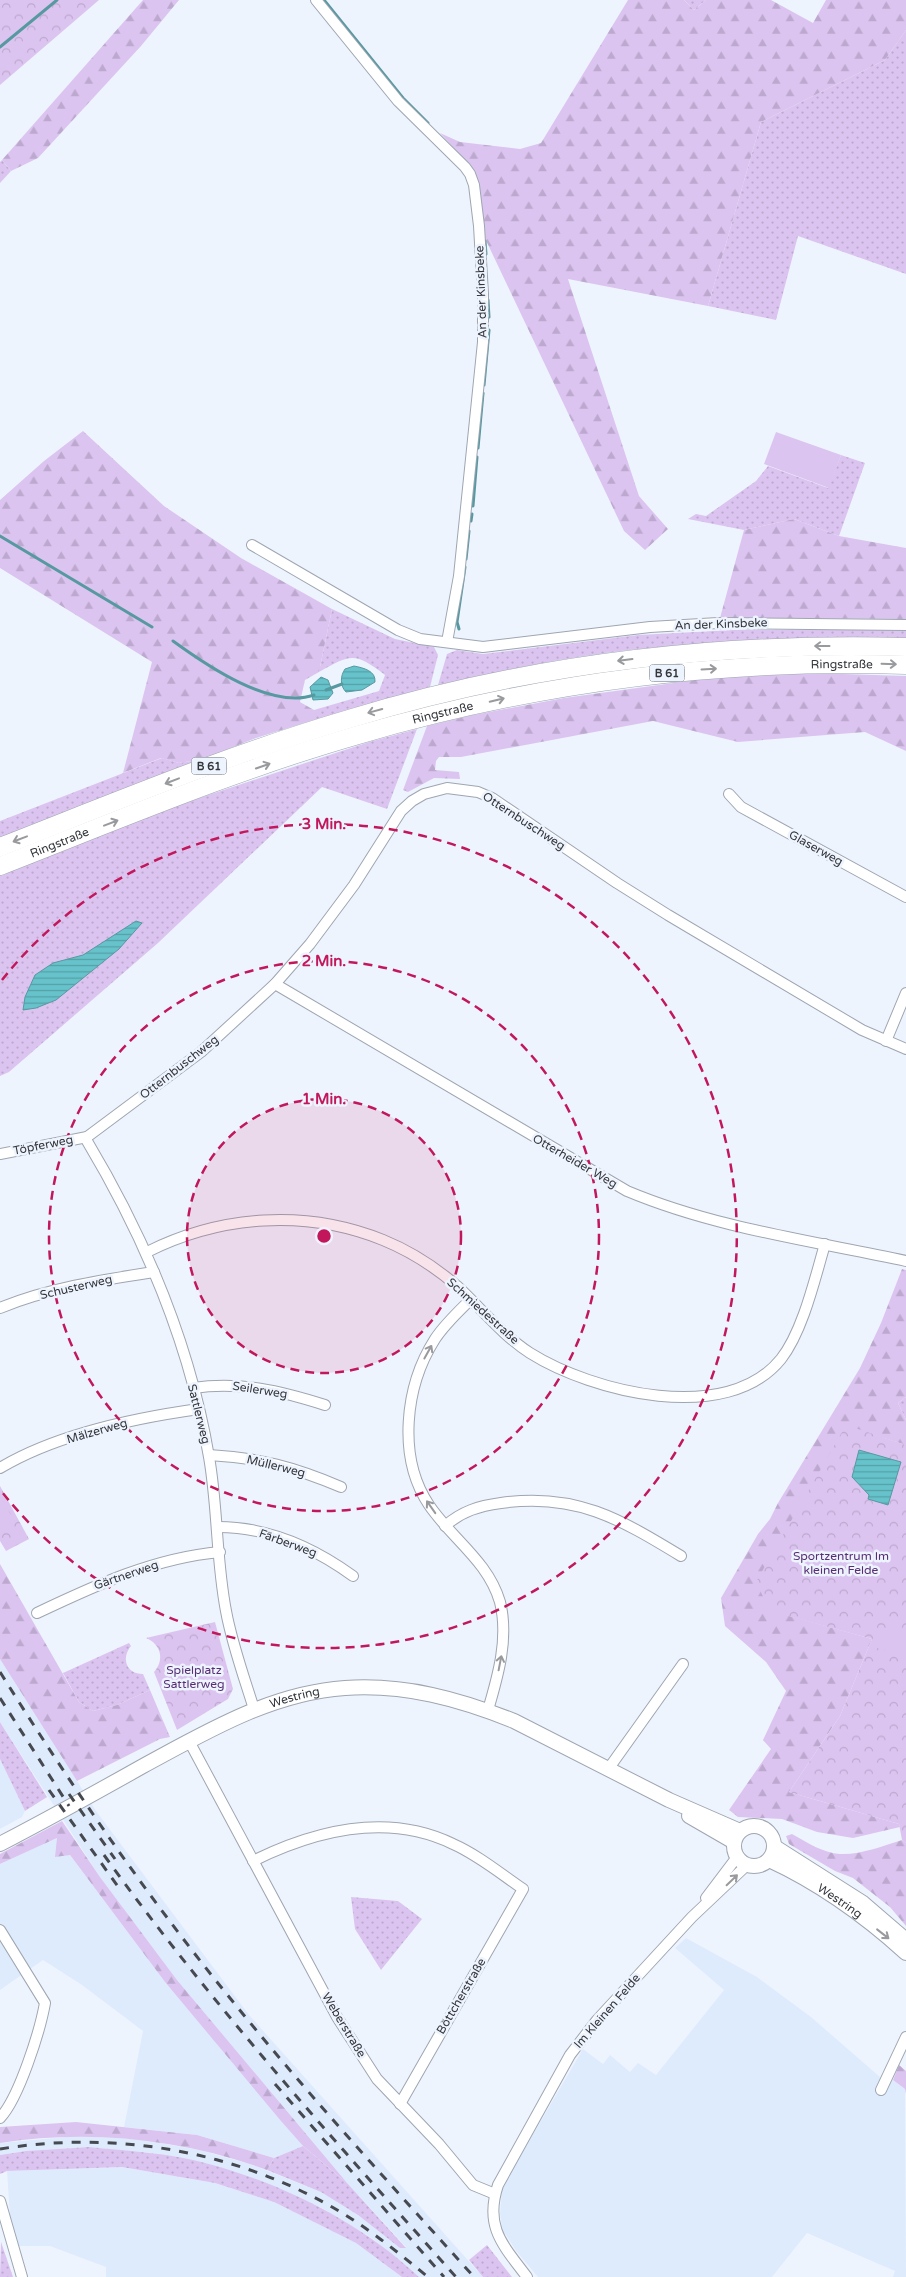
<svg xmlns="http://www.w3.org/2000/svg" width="906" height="2277" viewBox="0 0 906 2277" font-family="'Varela Round',sans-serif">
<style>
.built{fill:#deebfd}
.grass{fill:url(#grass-dots)}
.forest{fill:url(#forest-firs)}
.park{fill:url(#park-crowns)}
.garden{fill:#dcc4f0}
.water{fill:url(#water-rules);stroke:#5799a0}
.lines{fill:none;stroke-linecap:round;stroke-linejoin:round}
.stream{stroke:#5799a0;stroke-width:3}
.minor-casing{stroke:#9ea6b1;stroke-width:12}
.tertiary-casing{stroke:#9ea6b1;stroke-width:16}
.trunk-casing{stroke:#9ea6b1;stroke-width:19}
.minor{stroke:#fff;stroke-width:10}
.tertiary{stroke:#fff;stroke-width:14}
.trunk{stroke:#fff;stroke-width:18}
.rail{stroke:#46494f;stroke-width:3;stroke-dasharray:9 9;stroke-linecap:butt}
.oneway{stroke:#999a9d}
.ring{fill:none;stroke:#c2185b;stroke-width:2.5;stroke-dasharray:9 6}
.labels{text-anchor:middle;stroke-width:5;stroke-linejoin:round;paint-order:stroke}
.shield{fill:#eef4fe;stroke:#6b6f76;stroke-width:1}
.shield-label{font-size:11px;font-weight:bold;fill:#33363b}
.street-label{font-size:12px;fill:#33363b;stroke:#eef4fe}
.park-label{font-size:12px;fill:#572e74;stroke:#eef4fe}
.centre{fill:#c2185b;stroke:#eef4fe;stroke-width:2.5}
.ring-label{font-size:15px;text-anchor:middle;font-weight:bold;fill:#c2185b;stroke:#eef4fe;stroke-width:5;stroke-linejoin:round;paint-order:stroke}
</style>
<defs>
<pattern id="grass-dots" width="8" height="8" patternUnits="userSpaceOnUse" patternTransform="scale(1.25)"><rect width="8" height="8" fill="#dcc4f0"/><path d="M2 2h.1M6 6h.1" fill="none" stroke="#bda9cf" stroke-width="1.8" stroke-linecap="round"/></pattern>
<pattern id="forest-firs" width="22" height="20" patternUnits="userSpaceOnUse" patternTransform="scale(1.25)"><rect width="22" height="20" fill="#dcc4f0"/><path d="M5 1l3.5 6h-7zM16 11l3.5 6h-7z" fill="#bda9cf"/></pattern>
<pattern id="park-crowns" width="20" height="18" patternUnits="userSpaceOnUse" patternTransform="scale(1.25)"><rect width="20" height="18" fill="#dcc4f0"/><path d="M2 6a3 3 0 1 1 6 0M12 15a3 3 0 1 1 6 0" fill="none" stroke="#bda9cf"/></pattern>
<pattern id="water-rules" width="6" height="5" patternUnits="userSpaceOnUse" patternTransform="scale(1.25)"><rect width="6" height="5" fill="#67c3cb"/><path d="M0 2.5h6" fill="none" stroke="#559fa6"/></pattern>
</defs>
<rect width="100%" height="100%" fill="#eef4fe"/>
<g class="built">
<path d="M0 1659 96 1811 249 2015 483 2277H419L373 2239 322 2208 265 2183 209 2164 151 2153 89 2147 26 2151 0 2155V2143L77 2136 139 2139 199 2150 250 2164 321 2192 358 2215 400 2248 406 2247 348 2184 177 1980 100 1877 0 1722Z"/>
<path d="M0 1759 25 1811 22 1817 0 1829Z"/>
<path d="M57 1838 165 1982 303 2146 274 2158 197 2135 124 2127 143 2031 82 1985 43 1960 0 1990V1864Z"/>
<path d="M686 1938 757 1977 811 2017 880 2077 893 2080 905 2089 906 2277H893L895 2271 807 2233 772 2277H538L517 2252 502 2229 500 2213 502 2190 515 2165 583 2049 603 2064 610 2055 630 2072 638 2063 656 2075 724 1990 675 1948Z"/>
<path d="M122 2167 215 2183 274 2202 356 2243 402 2277H106V2267L50 2246H19L10 2217 7 2171Z"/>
</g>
<g class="grass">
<path d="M684 0H706L694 10Z"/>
<path d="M906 30V274L798 236 776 320 708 306 761 122 885 60Z"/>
<path d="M2 160 11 171 0 183V162Z"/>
<path d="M841 455 865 463 839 536 794 519 744 530 688 519 696 514 706 516 756 481 768 466 828 488Z"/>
<path d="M332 609 395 639 434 647 438 655 430 687 314 720V710L379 691 385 675C354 652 352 654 319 672Z"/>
<path d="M733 630H906V639C806 641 705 639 606 653 549 660 493 673 438 685L447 654 457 650 483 654 638 635Z"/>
<path d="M417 729 387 809 322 787 158 943 9 1072 0 1076V875L187 802 369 742Z"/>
<path d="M162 758 179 763 203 759 0 839V821Z"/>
<path d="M906 1397V1420L898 1403Z"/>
<path d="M129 1643 131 1646C121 1658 126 1674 143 1674L150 1690 117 1705 93 1711 79 1702 63 1673Z"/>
<path d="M0 1722 47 1797 25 1811 0 1759Z"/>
<path d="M351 1897 398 1901 422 1919 381 1970 355 1929Z"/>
<path d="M303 2146 348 2184 406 2248H400L358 2215 321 2192 267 2170 274 2158Z"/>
<path d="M89 2147C129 2151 170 2153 209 2164 286 2185 361 2223 419 2277H402L356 2243 274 2202 215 2183 122 2167 7 2171 0 2174V2155L26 2151Z"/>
<path d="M1 2242 13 2277H0Z"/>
<path d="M487 2245 512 2277H483L469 2260Z"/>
</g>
<g class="forest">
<path d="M143 0H179L141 46 38 158 11 171 2 160Z"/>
<path d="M628 0H684L694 10 706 0H771L813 23 826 0H906V30L885 60 761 122 708 306 568 279 639 496 668 529 645 550 624 531 482 232 467 162 440 133 460 142 520 149 541 143Z"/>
<path d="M83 431 164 506 241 558 332 609 319 672 305 680 300 702 314 710V720L256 738 203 759 179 763 161 758 123 773 152 662 0 568V500L44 461Z"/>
<path d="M794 519 839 536 906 548V619L720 618 744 530Z"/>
<path d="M812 673 906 676V751L865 732 738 742 653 721 461 757H439L436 761 435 770 459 772 460 779 434 778 408 792 403 790 427 726 473 715 564 698 710 678Z"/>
<path d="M902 1269 906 1270V1397L898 1403 906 1420V1445L846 1426 783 1614 872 1639 840 1716 789 1792 899 1824 900 1827 853 1838 817 1832 782 1819 738 1817 729 1810 771 1749 763 1740 786 1691 766 1662 725 1626 721 1598 758 1534 770 1519 778 1503 860 1368 881 1323Z"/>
<path d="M0 1564 79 1702 93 1711 117 1705 150 1690 170 1737 160 1739 77 1781 0 1659Z"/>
<path d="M62 1821 100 1877 177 1980 348 2184 303 2146 281 2121 165 1982 70 1855 55 1857 57 1838 0 1864V1854Z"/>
<path d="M792 1834C806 1842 823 1853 840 1854 860 1855 883 1846 902 1840L906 1843V1926L890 1907 853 1878 835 1871 789 1844 786 1836Z"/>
<path d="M899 2065 906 2071V2094L905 2089 893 2080Z"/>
<path d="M76 2122 197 2135 274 2158 267 2170C182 2139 89 2129 0 2143V2127Z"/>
</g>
<g class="park">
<path d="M0 0H99L0 85Z"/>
<path d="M846 1425 906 1445V1843L902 1840 899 1824 789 1792 840 1716 872 1639 770 1611 756 1582Z"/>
<path d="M0 1486 29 1539 6 1551 0 1541Z"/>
<path d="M215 1622 233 1689 228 1699 177 1730 154 1672C165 1660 161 1644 146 1638Z"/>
</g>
<g class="garden">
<path d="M776 432 841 455 829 488 764 464Z"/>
<path d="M0 1496 15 1522 0 1530Z"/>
<path d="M883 1629 906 1637V1657L877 1648Z"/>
</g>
<g class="water">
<path d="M354 666C364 668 376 671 375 682L362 690 346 692C340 686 340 676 345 669Z"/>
<path d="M321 677 328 680 333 693 328 699 313 700 310 687Z"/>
<path d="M136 921 142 923 119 949 56 1000 36 1008 23 1010 25 997 35 975 53 963 83 955Z"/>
<path d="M859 1450 901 1462 888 1505 868 1499 869 1495 852 1477Z"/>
</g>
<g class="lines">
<g class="stream">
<path d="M324 0 403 98 428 123"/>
<path d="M0 47 57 0"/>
<path d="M485 241 486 254"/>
<path d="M488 300 489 317"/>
<path d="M484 385 489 330"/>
<path d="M478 448 483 393"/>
<path d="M473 506 477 457"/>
<path d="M471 521 472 514"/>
<path d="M0 536 152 627"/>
<path d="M466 559 469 531"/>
<path d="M459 629 457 622 465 567"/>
<path d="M173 641C206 665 271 710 314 695"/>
<path d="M326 690 342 684"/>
</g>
<g class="minor-casing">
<g id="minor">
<path d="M316 0 398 101 465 167 470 174 474 185 479 226 483 294V342L459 576 447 642"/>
<path d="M252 545 398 630 420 639 483 647 650 627 718 623 906 625"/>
<path d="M729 794 741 807 906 897"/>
<path d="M275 984 627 1191C715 1228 813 1241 906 1261"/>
<path d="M886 1041 906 993"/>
<path d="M87 1137V1141C145 1238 190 1345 209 1457 218 1508 216 1560 226 1611 232 1644 244 1677 254 1709"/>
<path d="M0 1154 87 1137 201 1052 275 984 310 944 354 885 401 811 412 801 424 794 447 788 478 792 492 798 617 883 668 915 862 1030 906 1049"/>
<path d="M147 1252C221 1215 306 1209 383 1240 410 1251 435 1267 457 1286 481 1308 502 1335 530 1353 592 1392 727 1426 781 1359 803 1331 815 1278 825 1244"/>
<path d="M470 1300C458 1312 444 1325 435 1339 405 1386 397 1457 429 1505 452 1539 488 1561 500 1602 509 1638 498 1676 488 1710"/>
<path d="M0 1308C49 1288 102 1280 154 1272"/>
<path d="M193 1388C240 1381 281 1391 325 1405"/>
<path d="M209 1455C260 1458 294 1467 341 1487"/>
<path d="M0 1468C57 1434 134 1418 199 1409"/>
<path d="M445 1526C462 1511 479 1506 501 1503 575 1492 620 1519 681 1556"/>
<path d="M218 1527C268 1527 313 1547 353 1576"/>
<path d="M37 1613C96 1585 154 1558 220 1552"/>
<path d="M189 1741 337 2017 377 2079 439 2144 473 2185 495 2194"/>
<path d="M609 1768 683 1664"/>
<path d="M253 1861C316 1830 387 1812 453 1844 478 1855 501 1874 523 1889L400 2104"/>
<path d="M706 1898 737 1857"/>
<path d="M0 1930 45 2003C40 2031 19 2098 0 2118"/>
<path d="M881 2090 906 2037"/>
<path d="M0 2201 22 2277"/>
<path d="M527 2277C503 2245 484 2227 498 2185L570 2055 597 2020 692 1917 747 1865"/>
</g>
</g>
<g class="tertiary-casing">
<g id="tertiary">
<path d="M689 1816 734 1842"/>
<circle cx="754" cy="1846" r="20"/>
<path id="s1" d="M0 1844C48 1819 95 1793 143 1766 206 1732 271 1693 345 1688 405 1684 459 1699 514 1721L669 1800 740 1831"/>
<path d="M775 1847 863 1903 906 1940"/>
<path id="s2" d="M769 1860C819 1883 865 1916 906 1953"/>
</g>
</g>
<g class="trunk-casing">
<g id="trunk">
<path d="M0 847C115 802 230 754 349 719 529 664 718 642 906 647"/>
<path id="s3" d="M0 866C118 820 236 770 358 735 536 683 720 659 906 665"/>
</g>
</g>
<use href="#minor" class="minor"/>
<use href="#tertiary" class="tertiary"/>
<use href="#trunk" class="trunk"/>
<g class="rail">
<path d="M0 1672C72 1787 148 1898 234 2003 310 2097 393 2187 474 2277"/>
<path d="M0 1698 69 1806"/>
<path d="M49 1790 119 1888"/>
<path d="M69 1794 115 1859"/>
<path d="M104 1855C211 2004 334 2140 456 2277"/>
<path d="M275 2084 444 2277"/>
<path d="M0 2149C110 2131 225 2149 323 2202 361 2222 395 2250 428 2277"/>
</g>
</g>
<defs><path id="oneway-shaft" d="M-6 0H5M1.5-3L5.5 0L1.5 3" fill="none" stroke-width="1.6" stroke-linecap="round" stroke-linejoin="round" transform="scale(1.25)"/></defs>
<g class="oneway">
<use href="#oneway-shaft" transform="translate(822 646) rotate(180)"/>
<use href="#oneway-shaft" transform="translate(625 660) rotate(173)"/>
<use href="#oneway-shaft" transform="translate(889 664) rotate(2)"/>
<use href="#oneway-shaft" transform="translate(709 669) rotate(-3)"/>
<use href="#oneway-shaft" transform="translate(497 700) rotate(-13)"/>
<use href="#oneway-shaft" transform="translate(375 711) rotate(165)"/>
<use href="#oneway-shaft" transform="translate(263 766) rotate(-19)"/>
<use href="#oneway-shaft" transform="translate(172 781) rotate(159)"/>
<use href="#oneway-shaft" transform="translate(111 823) rotate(-21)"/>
<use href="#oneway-shaft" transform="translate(20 839) rotate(159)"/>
<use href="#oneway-shaft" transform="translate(428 1352) rotate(-61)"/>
<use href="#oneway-shaft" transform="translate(431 1507) rotate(-125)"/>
<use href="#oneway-shaft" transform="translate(500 1663) rotate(-79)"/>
<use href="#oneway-shaft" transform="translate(732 1880) rotate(-44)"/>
<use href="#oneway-shaft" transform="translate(883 1934) rotate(38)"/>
</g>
<circle cx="324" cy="1236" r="137" fill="#c2185b" fill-opacity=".12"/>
<g class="ring">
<circle cx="324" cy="1236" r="137"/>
<circle cx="324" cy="1236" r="275"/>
<path d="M2 980A412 412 0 1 1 2 1492"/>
</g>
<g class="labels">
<g class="shield">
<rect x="649.5" y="664.5" width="35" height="17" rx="4"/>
<rect x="191.5" y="757.5" width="35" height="17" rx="4"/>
</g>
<g class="shield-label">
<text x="667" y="677">B 61</text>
<text x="209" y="770">B 61</text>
</g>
<g class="street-label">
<text transform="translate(481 292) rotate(-92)" y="4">An der Kinsbeke</text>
<text transform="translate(721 624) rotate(-2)" y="4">An der Kinsbeke</text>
<text dy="4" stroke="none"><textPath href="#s3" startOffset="872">Ringstraße</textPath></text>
<text dy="4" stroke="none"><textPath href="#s3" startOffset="469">Ringstraße</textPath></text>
<text transform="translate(524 821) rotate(33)" y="4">Otternbuschweg</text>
<text dy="4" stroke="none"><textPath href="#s3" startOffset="64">Ringstraße</textPath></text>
<text transform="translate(816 848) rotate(29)" y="4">Glaserweg</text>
<text transform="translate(179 1067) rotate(-38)" y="4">Otternbuschweg</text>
<text transform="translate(43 1145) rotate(-11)" y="4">Töpferweg</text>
<text transform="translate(575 1161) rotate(30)" y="4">Otterheider Weg</text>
<text transform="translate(76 1287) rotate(-13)" y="4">Schusterweg</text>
<text transform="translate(483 1311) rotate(42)" y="4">Schmiedestraße</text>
<text transform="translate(260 1390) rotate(9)" y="4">Seilerweg</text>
<text transform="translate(199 1414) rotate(76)" y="4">Sattlerweg</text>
<text transform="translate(97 1431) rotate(-16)" y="4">Mälzerweg</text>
<text transform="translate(276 1466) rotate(14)" y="4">Müllerweg</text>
<text transform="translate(288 1543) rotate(20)" y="4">Färberweg</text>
<text transform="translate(126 1575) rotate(-19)" y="4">Gärtnerweg</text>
<text dy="4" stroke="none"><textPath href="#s1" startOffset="330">Westring</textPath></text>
<text dy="4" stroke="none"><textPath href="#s2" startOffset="82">Westring</textPath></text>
<text transform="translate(461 1996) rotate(-60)" y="4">Böttcherstraße</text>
<text transform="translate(607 2011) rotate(-49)" y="4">Im Kleinen Felde</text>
<text transform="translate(344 2025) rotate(59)" y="4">Weberstraße</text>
</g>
<g class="park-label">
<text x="841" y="1560">Sportzentrum Im<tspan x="841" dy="14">kleinen Felde</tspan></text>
<text x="194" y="1674">Spielplatz<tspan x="194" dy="14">Sattlerweg</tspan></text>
</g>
</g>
<circle cx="324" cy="1236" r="8" class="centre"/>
<g class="ring-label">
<text x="324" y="829">3 Min.</text>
<text x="324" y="966">2 Min.</text>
<text x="324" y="1104">1 Min.</text>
</g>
</svg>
